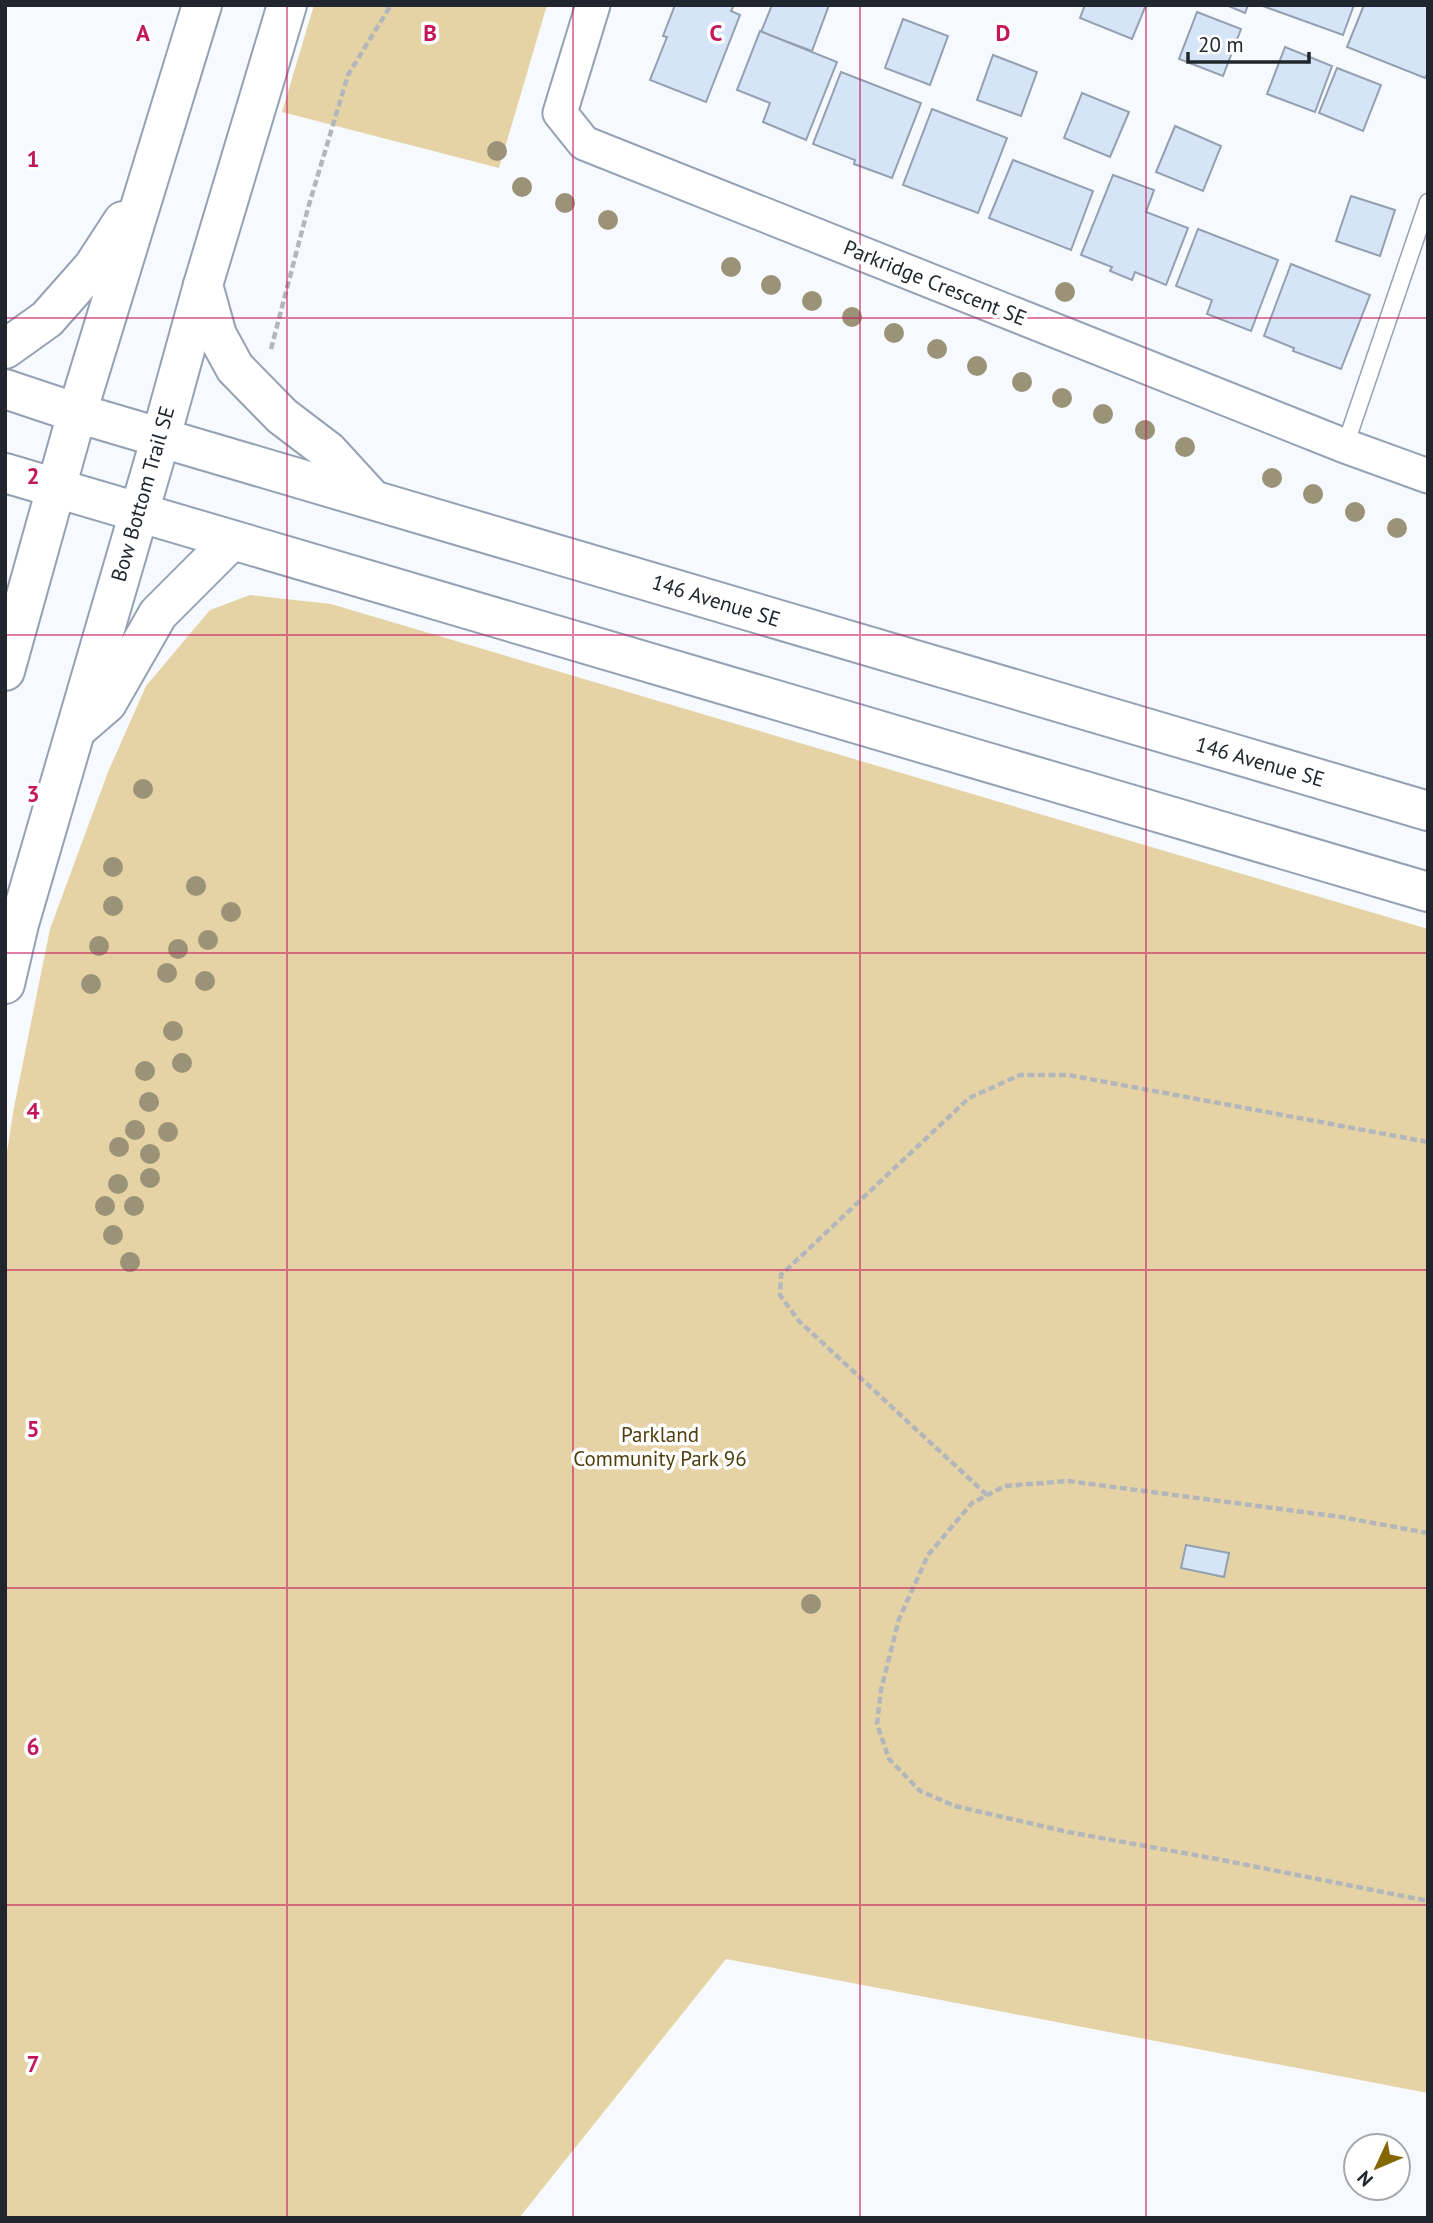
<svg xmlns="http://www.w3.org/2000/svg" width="1433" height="2223" viewBox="0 0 1433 2223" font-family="'PT Sans',sans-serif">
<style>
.green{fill:#e5d3a6}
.building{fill:#d5e4f6;stroke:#93a0b2;stroke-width:2}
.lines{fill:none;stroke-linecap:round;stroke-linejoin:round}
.service-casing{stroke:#94a2b4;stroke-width:19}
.minor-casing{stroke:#94a2b4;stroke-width:37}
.tertiary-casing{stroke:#94a2b4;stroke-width:42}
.secondary-casing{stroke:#94a2b4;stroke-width:42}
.path{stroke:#b3b7bc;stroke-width:4.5;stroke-dasharray:7 3.5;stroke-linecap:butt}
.service{stroke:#fff;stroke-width:16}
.minor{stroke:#fff;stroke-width:33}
.tertiary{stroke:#fff;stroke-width:38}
.secondary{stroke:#fff;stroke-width:38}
.tree{fill:#9b9378}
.grid{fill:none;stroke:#c2185b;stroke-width:2;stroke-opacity:0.55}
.labels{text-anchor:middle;stroke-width:7;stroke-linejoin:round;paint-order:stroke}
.street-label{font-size:21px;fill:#20262d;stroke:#fff}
.park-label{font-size:21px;fill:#503f0c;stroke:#fff}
.grid-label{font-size:23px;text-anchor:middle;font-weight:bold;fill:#c2185b;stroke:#fff;stroke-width:7;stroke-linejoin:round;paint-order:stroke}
</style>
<rect width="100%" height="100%" fill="#f6f9fd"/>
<g class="green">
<path d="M314 5H547L499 168 282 112Z"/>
<path d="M250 595 331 604 1428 929V2093L726 1959 519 2218H5V1164L14 1107 50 929 108 772 146 686 210 610Z"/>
</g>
<g class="building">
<path d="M675 5H734L731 11 740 15 706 102 650 80 667 37 663 36Z"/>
<path d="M772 5H829L812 51 761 32Z"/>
<path d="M1085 5H1146L1132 39 1080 18Z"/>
<path d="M1226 5H1248L1245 13Z"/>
<path d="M1260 5H1354L1343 35Z"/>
<path d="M1364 5H1428V72L1425 78 1347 47Z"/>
<path d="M1197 12 1241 29 1223 76 1179 59Z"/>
<path d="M903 19 948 36 930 85 885 68Z"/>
<path d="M760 31 837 62 806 140 763 122 770 103 737 90Z"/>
<path d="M1285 47 1332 66 1315 112 1267 94Z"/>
<path d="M993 55 1037 72 1021 116 977 100Z"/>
<path d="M1337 68 1381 85 1363 131 1319 113Z"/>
<path d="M841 72 921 103 892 178 854 164 855 160 813 144Z"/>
<path d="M1082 93 1129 112 1110 157 1064 138Z"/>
<path d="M932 109 1007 138 978 213 903 185Z"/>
<path d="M1175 126 1221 146 1203 191 1156 172Z"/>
<path d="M1013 160 1093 191 1071 250 989 218Z"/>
<path d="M1113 175 1154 190 1146 212 1188 228 1166 285 1135 272 1132 280 1110 271 1112 267 1081 255Z"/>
<path d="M1351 196 1395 210 1380 256 1336 241Z"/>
<path d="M1198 229 1278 260 1251 331 1207 314 1212 300 1176 286Z"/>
<path d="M1291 264 1370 295 1341 369 1293 351 1294 348 1264 336Z"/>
<path d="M1186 1545 1229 1553 1224 1577 1181 1568Z"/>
</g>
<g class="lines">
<g class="service-casing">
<path id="service" d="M1345 446 1428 202"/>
</g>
<g class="minor-casing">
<path id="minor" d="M593 5 560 113 584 143 1345 446 1428 476"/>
</g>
<g class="tertiary-casing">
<g id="tertiary">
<path d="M203 285 217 335 235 368 282 416 328 451 371 498"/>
<path d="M5 349 47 319 93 267 123 221"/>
<path d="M5 389 77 413 1428 811"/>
<path d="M77 413 202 5"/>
<path d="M161 437 203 285 287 5"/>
<path d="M5 473 1428 892"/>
</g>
</g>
<g class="secondary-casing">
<g id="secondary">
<path d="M5 671 77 413"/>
<path d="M78 728 107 703 158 614 231 541"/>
<path d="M5 984 19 924 161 437"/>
</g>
</g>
<g class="path">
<path d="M271 349 308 208 348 75 391 5"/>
<path d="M987 1495 799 1321 780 1295 781 1275 969 1098 1020 1075H1068L1428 1142"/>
<path d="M1428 1533 1341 1517 1068 1481 1005 1486 972 1503 928 1555 899 1619 881 1690 877 1724 889 1759 920 1791 955 1806 1068 1832 1217 1859 1428 1901"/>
</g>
<use href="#service" class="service"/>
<use href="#minor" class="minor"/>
<use href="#tertiary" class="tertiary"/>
<use href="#secondary" class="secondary"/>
</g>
<g class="tree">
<circle cx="497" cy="151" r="10"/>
<circle cx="522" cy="187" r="10"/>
<circle cx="565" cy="203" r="10"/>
<circle cx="608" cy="220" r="10"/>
<circle cx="731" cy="267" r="10"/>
<circle cx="771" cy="285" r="10"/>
<circle cx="1065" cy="292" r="10"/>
<circle cx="812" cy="301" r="10"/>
<circle cx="852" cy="317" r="10"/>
<circle cx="894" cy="333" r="10"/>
<circle cx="937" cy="349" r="10"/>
<circle cx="977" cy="366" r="10"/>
<circle cx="1022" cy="382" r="10"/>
<circle cx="1062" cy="398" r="10"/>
<circle cx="1103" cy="414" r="10"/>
<circle cx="1145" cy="430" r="10"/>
<circle cx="1185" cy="447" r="10"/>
<circle cx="1272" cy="478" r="10"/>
<circle cx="1313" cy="494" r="10"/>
<circle cx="1355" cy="512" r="10"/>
<circle cx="1397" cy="528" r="10"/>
<circle cx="143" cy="789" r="10"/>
<circle cx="113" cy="867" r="10"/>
<circle cx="196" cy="886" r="10"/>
<circle cx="113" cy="906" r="10"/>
<circle cx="231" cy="912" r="10"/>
<circle cx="208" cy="940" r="10"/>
<circle cx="99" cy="946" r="10"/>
<circle cx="178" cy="949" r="10"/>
<circle cx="167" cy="973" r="10"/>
<circle cx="205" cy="981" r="10"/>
<circle cx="91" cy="984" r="10"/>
<circle cx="173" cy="1031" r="10"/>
<circle cx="182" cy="1063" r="10"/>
<circle cx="145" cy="1071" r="10"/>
<circle cx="149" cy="1102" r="10"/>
<circle cx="135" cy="1130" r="10"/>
<circle cx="168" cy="1132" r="10"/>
<circle cx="119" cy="1147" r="10"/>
<circle cx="150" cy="1154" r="10"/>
<circle cx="150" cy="1178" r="10"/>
<circle cx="118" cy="1184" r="10"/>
<circle cx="105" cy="1206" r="10"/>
<circle cx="134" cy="1206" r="10"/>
<circle cx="113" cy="1235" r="10"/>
<circle cx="130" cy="1262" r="10"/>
<circle cx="811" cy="1604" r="10"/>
</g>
<path class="grid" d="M287 5V2218M573 5V2218M860 5V2218M1146 5V2218M5 318H1428M5 635H1428M5 953H1428M5 1270H1428M5 1588H1428M5 1905H1428"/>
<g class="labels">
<g class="street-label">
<text transform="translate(935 283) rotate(22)" y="7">Parkridge Crescent SE</text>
<text transform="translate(143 494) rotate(-74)" y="7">Bow Bottom Trail SE</text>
<text transform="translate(716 601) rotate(17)" y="7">146 Avenue SE</text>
<text transform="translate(1260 762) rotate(16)" y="7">146 Avenue SE</text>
</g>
<g class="park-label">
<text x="660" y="1442">Parkland<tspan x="660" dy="24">Community Park 96</tspan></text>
</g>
</g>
<g class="grid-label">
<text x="143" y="41">A</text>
<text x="430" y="41">B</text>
<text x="716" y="41">C</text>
<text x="1003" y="41">D</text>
<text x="33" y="167">1</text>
<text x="33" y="484">2</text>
<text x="33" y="802">3</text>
<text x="33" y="1119">4</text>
<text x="33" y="1437">5</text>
<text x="33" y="1755">6</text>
<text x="33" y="2072">7</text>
</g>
<rect width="1433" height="2223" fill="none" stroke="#20262d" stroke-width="14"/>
<g transform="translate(1377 2167) rotate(226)"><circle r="33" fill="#ffffff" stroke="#a6a8ab" stroke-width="2"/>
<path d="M0-5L12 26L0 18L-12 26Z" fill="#856701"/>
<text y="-10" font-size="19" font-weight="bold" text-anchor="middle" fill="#20262d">N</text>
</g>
<path d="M1188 52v10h121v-10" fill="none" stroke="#20262d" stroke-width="3.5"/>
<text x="1198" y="52" font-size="21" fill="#20262d" stroke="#ffffff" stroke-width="5" paint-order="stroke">20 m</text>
</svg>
